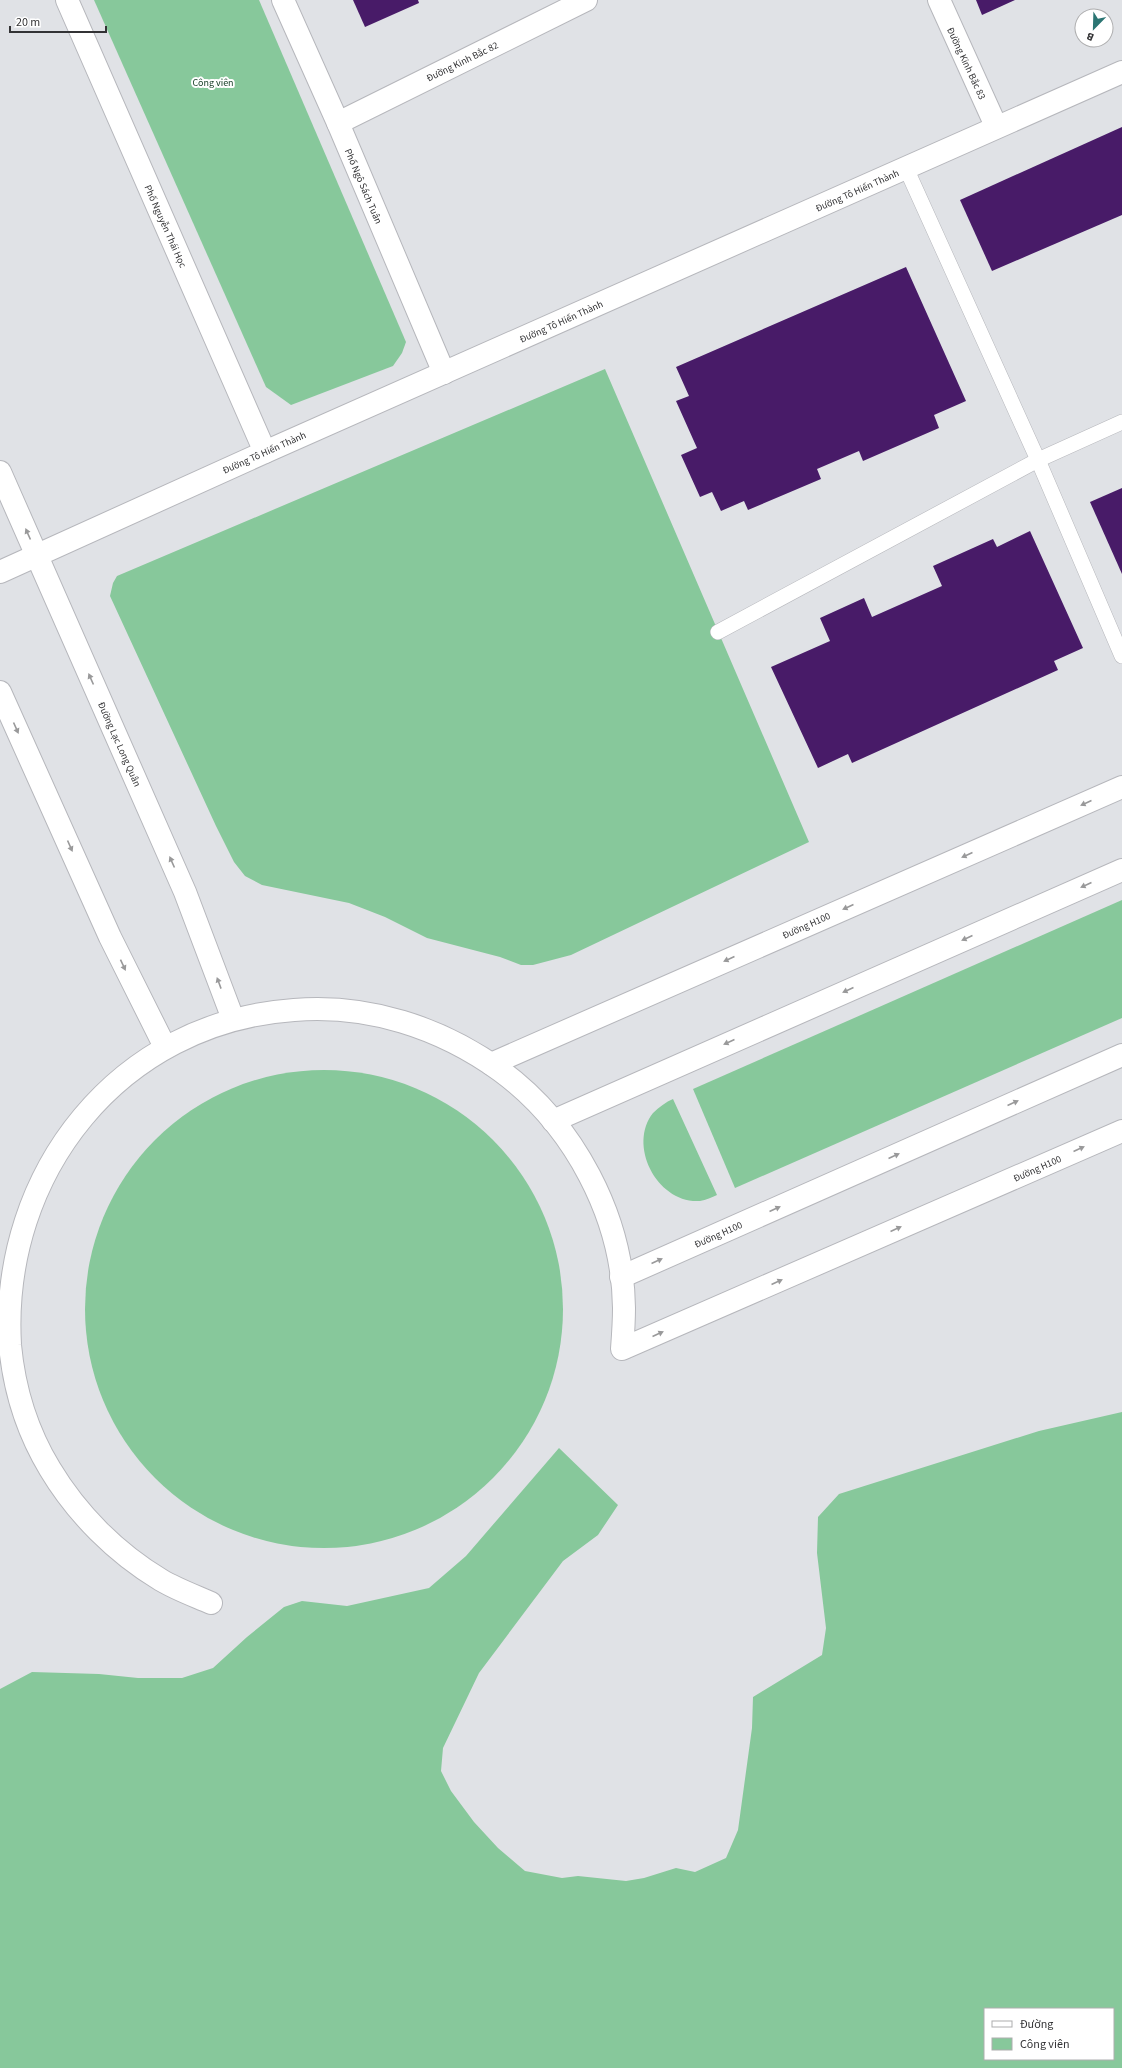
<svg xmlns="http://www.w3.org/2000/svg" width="1122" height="2068" viewBox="0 0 1122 2068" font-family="'Source Sans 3',sans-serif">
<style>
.green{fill:#87c89b;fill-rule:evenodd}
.building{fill:#481b68}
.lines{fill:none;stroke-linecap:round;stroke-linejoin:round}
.lane-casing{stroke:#b6b7bc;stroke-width:16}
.street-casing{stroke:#b6b7bc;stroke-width:24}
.secondary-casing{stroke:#b6b7bc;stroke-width:24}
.lane{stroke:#fff;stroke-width:15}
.street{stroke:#fff;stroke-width:22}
.secondary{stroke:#fff;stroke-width:22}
.oneway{fill:#99999a}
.labels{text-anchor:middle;stroke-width:4;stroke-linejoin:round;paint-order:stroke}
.street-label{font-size:10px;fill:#333335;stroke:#fff}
.park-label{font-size:10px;fill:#113a21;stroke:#fff}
</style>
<rect width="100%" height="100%" fill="#e0e2e6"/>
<g class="green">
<path d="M94 0H259L406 342 402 353 393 366 291 405 266 387Z"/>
<path d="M605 369 809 842 571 955 533 965H521L500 957 427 938 385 917 349 903 262 885 245 876 234 862 216 826 110 596 113 583 117 576Z"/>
<path d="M1122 900V1018L735 1188 693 1089Z"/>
<circle cx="324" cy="1309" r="239"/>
<path d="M673 1099 717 1195C712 1197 706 1200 700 1201 658 1204 627 1146 653 1113 659 1107 666 1102 673 1099Z"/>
<path d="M1122 1412V2068H0V1689L32 1672 99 1674 138 1678H182L213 1668 247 1637 284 1607 302 1601 347 1606 429 1588 466 1556 559 1448 618 1505 598 1535 563 1561 479 1673 443 1748 441 1771 451 1791 474 1822 498 1848 525 1871 562 1878 578 1876 626 1881 644 1878 676 1868 695 1872 726 1858 738 1830 752 1728 753 1697 822 1655 826 1628 817 1553 818 1517 839 1494 1039 1431ZM985 2009H1113V2059H985Z"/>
</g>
<g class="building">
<path d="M353 0H418L419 3 365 27Z"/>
<path d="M976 0H1015L982 15Z"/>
<path d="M1122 127V215L992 271 960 200Z"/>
<path d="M906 267 966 401 934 415 939 428 863 461 859 451 817 469 821 479 748 510 744 501 721 511 712 492 700 497 681 455 697 448 676 401 689 396 676 367Z"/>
<path d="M1122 488V574L1090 502Z"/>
<path d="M1030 531 1083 648 1054 661 1058 670 852 763 848 754 818 768 771 667 830 641 820 618 864 598 872 617 942 586 933 566 993 539 997 547Z"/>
</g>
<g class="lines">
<g class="lane-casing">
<g id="lane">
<path d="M906 168 1038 460 1122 656"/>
<path d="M718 632 1038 460 1122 422"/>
</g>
</g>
<g class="street-casing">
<g id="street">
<path d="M67 0 265 452"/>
<path d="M283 0 338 123 444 373"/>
<path d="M939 0 996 126"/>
<path d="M338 123 586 0"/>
<path d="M0 572 265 452 1122 72"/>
</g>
</g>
<g class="secondary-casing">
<g id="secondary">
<path d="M0 472 185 892 233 1019"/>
<path d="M0 692 110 937 165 1047"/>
<path d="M491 1064 1122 787"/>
<path d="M553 1121 1122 870"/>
<path d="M621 1277 1122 1055"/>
<path d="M211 1603C195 1596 176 1589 161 1580 116 1553 77 1514 50 1469 27 1431 14 1388 10 1345 0 1172 120 1022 294 1010 368 1004 440 1027 501 1071 574 1125 623 1217 624 1308 624 1322 623 1336 622 1349L1122 1131"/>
</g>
</g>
<use href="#lane" class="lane"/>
<use href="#street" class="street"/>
<use href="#secondary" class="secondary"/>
</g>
<defs><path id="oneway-solid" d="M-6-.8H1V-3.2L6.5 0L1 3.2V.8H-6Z"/></defs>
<g class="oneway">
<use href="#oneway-solid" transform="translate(28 534) rotate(-114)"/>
<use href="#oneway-solid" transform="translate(91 679) rotate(-114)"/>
<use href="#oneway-solid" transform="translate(16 728) rotate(66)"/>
<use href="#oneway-solid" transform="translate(1086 803) rotate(156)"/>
<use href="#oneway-solid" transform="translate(70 846) rotate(66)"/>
<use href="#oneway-solid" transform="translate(967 855) rotate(156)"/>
<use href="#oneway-solid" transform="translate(172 862) rotate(-114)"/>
<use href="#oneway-solid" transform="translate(1086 885) rotate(156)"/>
<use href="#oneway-solid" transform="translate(848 907) rotate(156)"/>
<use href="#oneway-solid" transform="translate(967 938) rotate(156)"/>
<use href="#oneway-solid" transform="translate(729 959) rotate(156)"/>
<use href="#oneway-solid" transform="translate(123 965) rotate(65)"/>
<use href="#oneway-solid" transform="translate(219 983) rotate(-110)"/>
<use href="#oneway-solid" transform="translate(848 990) rotate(156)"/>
<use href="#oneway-solid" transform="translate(729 1042) rotate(156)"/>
<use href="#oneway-solid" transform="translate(1013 1103) rotate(-24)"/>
<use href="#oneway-solid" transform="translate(1079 1149) rotate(-24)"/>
<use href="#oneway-solid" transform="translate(894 1156) rotate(-24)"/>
<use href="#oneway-solid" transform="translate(775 1209) rotate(-24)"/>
<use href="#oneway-solid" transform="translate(896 1229) rotate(-24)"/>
<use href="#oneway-solid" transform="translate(657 1261) rotate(-24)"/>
<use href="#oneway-solid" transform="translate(777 1282) rotate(-24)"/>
<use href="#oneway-solid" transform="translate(658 1334) rotate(-24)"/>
</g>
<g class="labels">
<g class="street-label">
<text transform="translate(462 61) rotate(-26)" y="4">Đường Kinh Bắc 82</text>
<text transform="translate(967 63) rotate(65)" y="4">Đường Kinh Bắc 83</text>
<text transform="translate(364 186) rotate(67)" y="4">Phố Ngô Sách Tuân</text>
<text transform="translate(857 190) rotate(-24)" y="4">Đường Tô Hiến Thành</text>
<text transform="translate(166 226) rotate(66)" y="4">Phố Nguyễn Thái Học</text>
<text transform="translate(561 321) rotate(-24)" y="4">Đường Tô Hiến Thành</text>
<text transform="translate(264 452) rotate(-24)" y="4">Đường Tô Hiến Thành</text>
<text transform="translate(120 744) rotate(66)" y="4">Đường Lạc Long Quân</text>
<text transform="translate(806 925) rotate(-24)" y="4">Đường H100</text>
<text transform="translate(1037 1168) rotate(-24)" y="4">Đường H100</text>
<text transform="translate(718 1234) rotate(-24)" y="4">Đường H100</text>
</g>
<g class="park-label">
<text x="213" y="86">Công viên</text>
</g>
</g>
<rect x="984" y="2008" width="130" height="52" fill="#ffffff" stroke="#adadae"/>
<rect x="992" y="2021" width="20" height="6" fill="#ffffff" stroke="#adadae"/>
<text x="1020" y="2028" font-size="12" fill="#333335">Đường</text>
<rect x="992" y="2038" width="20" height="12" fill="#87c89b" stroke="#adadae"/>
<text x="1020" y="2048" font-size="12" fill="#333335">Công viên</text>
<g transform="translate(1094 28) rotate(203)"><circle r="19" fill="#ffffff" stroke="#adadae"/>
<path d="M0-3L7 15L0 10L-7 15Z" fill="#2b7573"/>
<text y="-6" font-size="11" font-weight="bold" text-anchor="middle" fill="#333335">B</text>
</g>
<path d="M10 26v6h96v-6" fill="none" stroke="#333335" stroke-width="2"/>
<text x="16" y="26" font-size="12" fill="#333335" stroke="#ffffff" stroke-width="3" paint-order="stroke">20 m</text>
</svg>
